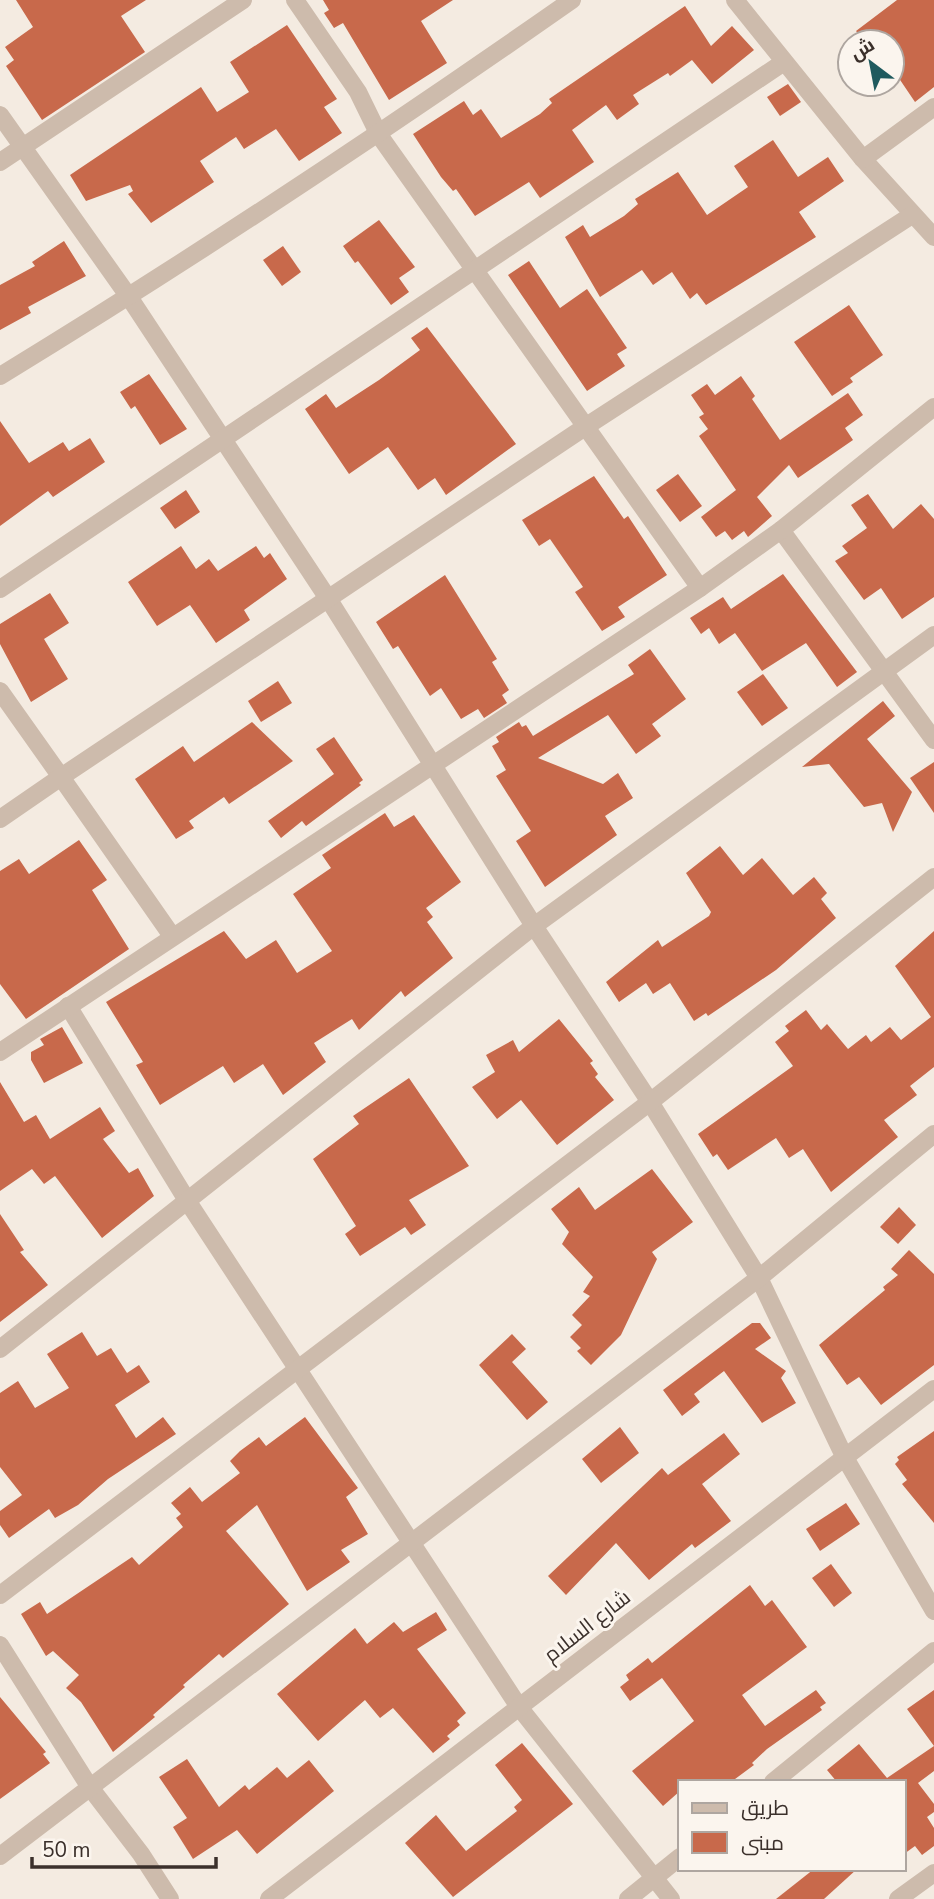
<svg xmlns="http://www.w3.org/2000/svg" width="934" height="1899" viewBox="0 0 934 1899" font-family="'Nunito Sans',Cairo,sans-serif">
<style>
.building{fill:#c8694b}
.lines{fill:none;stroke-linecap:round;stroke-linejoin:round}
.minor{stroke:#cdbbac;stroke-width:18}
.labels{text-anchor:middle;stroke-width:6;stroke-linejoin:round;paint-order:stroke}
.street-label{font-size:21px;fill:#3b302b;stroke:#fbf5ee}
</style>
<rect width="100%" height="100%" fill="#f4ebe1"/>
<g class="building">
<path d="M16 0H146L121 16 145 52 42 120 6 66 14 60 5 47 33 27Z"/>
<path d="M323 0H453L421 21 447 63 389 100 343 23 334 28 324 13 329 10Z"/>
<path d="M897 0H934V87L915 102 892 68V42H865L856 31Z"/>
<path d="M685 6 711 46 732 26 754 50 712 84 692 60 670 76 668 73 633 95 639 104 617 120 606 105 572 130 594 162 540 198 529 182 475 216 456 189 453 191 441 177 413 134 464 101 473 115 481 109 501 138 540 114 552 103 549 99Z"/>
<path d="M287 25 337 99 324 107 342 133 299 161 276 129 244 149 236 137 200 161 214 182 151 223 128 194 133 191 130 185 86 201 70 175 201 87 217 112 249 92 230 62Z"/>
<path d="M788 84 801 102 780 116 767 97Z"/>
<path d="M773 140 798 177 828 157 844 181 799 212 816 237 706 305 697 293 690 299 672 272 653 285 642 270 600 297 565 237 583 225 590 237 624 216 638 204 635 199 678 172 707 215 748 187 734 166Z"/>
<path d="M379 220 415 267 399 278 409 292 391 305 358 261 355 263 343 246Z"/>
<path d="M64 241 86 276 28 307 31 313 0 330V285L35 266 32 262Z"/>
<path d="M283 246 301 272 282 286 263 260Z"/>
<path d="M529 261 560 308 587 289 627 348 617 354 625 366 587 391 508 275Z"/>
<path d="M849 305 883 355 850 378 853 382 832 396 794 342Z"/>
<path d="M427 327 516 444 446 495 435 478 418 490 388 447 349 474 305 409 326 394 336 408 379 380 420 350 411 338Z"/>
<path d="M149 374 187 429 160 445 135 406 131 409 120 392Z"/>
<path d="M741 376 755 396 752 399 780 440 848 393 863 415 845 428 853 440 798 478 789 465 757 497 772 516 748 537 744 531 732 540 725 531 716 537 701 517 736 490 699 436 708 429 699 417 704 414 691 395 707 384 715 395Z"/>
<path d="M0 421 29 463 63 442 69 451 90 438 105 462 53 497 48 491 0 526Z"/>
<path d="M678 474 702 506 680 522 656 490Z"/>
<path d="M594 476 624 519 628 516 667 575 618 607 625 617 602 631 575 592 583 587 550 539 539 546 522 520Z"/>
<path d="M186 490 200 512 175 529 160 508Z"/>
<path d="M868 494 893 529 921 504 934 519V597L902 619 881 588 864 600 835 561 848 553 842 546 867 528 851 505Z"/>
<path d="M181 546 196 569 209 559 218 571 256 546 264 558 270 553 287 579 244 610 250 620 216 643 190 605 157 626 128 582Z"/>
<path d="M783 574 857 672 837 687 806 643 762 671 735 633 719 644 709 628 701 634 690 618 723 597 731 609Z"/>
<path d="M445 575 497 659 492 662 509 690 502 695 507 703 484 718 478 709 461 719 441 688 430 696 398 646 393 649 376 622Z"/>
<path d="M50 593 69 623 44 639 68 679 31 702 0 644V624Z"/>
<path d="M650 649 686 699 652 724 661 736 636 754 608 715 538 758 603 784 618 773 633 798 605 816 617 835 545 887 516 841 531 831 496 776 506 770 492 746 499 742 496 737 519 722 522 727 526 725 533 736 572 712 634 674 628 665Z"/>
<path d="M763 674 788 708 762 726 737 692Z"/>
<path d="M278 681 292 703 261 722 248 701Z"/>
<path d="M883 701 895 716 867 739 912 792 893 832 882 803 864 807 829 764 802 767Z"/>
<path d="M252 722 293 761 229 804 224 797 189 821 194 828 176 839 135 779 183 746 194 762Z"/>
<path d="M334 737 363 780 359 783 361 785 306 826 302 821 281 838 268 821 334 774 316 749Z"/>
<path d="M934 762V813L910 778Z"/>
<path d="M385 813 394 827 414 815 461 882 426 908 433 917 427 922 453 958 405 997 401 991 359 1030 352 1019 314 1043 326 1062 283 1095 263 1064 234 1083 223 1066 160 1105 136 1065 143 1062 106 1002 224 931 246 959 276 940 297 973 332 951 293 894 331 868 322 855Z"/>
<path d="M79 840 107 880 92 890 129 949 26 1019 0 984V871L19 859 29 874Z"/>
<path d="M720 846 743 875 762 858 793 895 814 877 827 893 821 899 836 918 776 970 708 1016 706 1013 694 1021 670 983 653 994 646 983 619 1002 606 982 658 940 662 947 709 916 711 912 686 873Z"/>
<path d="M934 931V1067L910 1086 917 1095 884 1120 898 1137 831 1192 803 1149 789 1158 776 1138 728 1170 717 1154 713 1157 698 1134 793 1066 775 1042 789 1031 785 1026 806 1010 821 1030 827 1024 848 1049 866 1035 871 1042 890 1027 901 1040 931 1017 895 966Z"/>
<path d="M559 1019 593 1061 590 1063 598 1074 595 1077 614 1100 557 1145 521 1100 497 1119 472 1087 495 1072 486 1055 513 1040 519 1052Z"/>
<path d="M62 1027 83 1063 44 1083 31 1060V1052L44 1045 40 1039Z"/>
<path d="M409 1078 469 1166 409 1200 426 1225 411 1235 405 1227 360 1256 345 1234 356 1226 313 1159 359 1124 353 1116Z"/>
<path d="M0 1082 24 1122 36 1115 50 1139 100 1107 115 1131 103 1139 129 1173 138 1168 154 1196 102 1238 55 1176 44 1184 32 1169 0 1191Z"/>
<path d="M652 1169 693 1222 652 1252 657 1259 621 1335 591 1365 577 1351 581 1348 570 1337 582 1325 572 1315 590 1296 583 1292 593 1277 562 1244 569 1232 551 1209 579 1187 595 1210Z"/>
<path d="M899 1207 916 1225 898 1244 880 1227Z"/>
<path d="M0 1214 24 1250 20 1252 48 1285 0 1322Z"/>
<path d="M909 1250 934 1274V1365L881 1405 859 1377 847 1385 819 1345 885 1290 883 1287 898 1275 891 1269Z"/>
<path d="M752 1323H760L771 1338 755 1349 786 1371 781 1378 796 1403 762 1423 724 1371 694 1394 700 1402 682 1416 663 1390Z"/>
<path d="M82 1332 97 1356 111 1348 127 1373 139 1365 150 1382 115 1405 136 1438 163 1417 176 1434 108 1479 78 1505 55 1518 49 1509 9 1538 0 1525V1511L22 1495 0 1467V1393L18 1381 35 1408 69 1388 47 1354Z"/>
<path d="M512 1334 526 1349 512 1362 548 1402 527 1420 479 1365Z"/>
<path d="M305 1417 358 1488 346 1497 368 1534 341 1550 350 1562 307 1591 257 1505 226 1531 289 1604 223 1658 219 1654 183 1685 185 1687 153 1715 155 1717 113 1752 81 1702 66 1688 79 1675 53 1651 46 1656 21 1614 40 1602 47 1614 132 1557 139 1565 183 1527 176 1518 181 1514 171 1503 190 1487 202 1502 240 1473 230 1461 240 1451 259 1437 266 1446Z"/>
<path d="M620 1427 639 1453 601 1483 582 1459Z"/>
<path d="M934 1431V1523L902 1484 907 1480 895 1464 899 1460 897 1457Z"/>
<path d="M724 1433 740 1454 702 1484 731 1521 695 1548 692 1544 649 1580 616 1543 566 1595 548 1576 662 1468 668 1475Z"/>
<path d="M846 1503 860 1524 820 1551 806 1529Z"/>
<path d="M831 1564 852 1593 834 1607 812 1578Z"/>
<path d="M750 1585 765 1606 772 1600 807 1647 742 1695 765 1726 816 1690 826 1703 820 1707 822 1710 767 1749 752 1763 754 1765 731 1782H680V1791L663 1806 632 1771 694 1721 662 1678 630 1701 620 1687 629 1680 626 1675 648 1658 652 1663Z"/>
<path d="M436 1612 447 1630 417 1649 466 1713 457 1721 460 1725 447 1736 450 1739 433 1753 393 1708 380 1718 365 1700 318 1741 277 1694 355 1628 367 1644 394 1622 403 1632Z"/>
<path d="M934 1690V1771L918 1783 934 1804V1812L927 1817 934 1828V1846L922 1855 915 1846 904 1854V1782H837L827 1770 859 1744 887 1778 934 1746 907 1709Z"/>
<path d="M0 1697 46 1752 43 1754 50 1763 0 1799Z"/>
<path d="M522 1743 573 1804 453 1897 405 1843 436 1815 466 1851 517 1811 514 1807 522 1800 495 1765Z"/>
<path d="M187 1759 219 1807 245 1785 249 1790 277 1767 287 1778 309 1760 334 1791 257 1854 237 1830 193 1859 173 1827 187 1818 159 1777Z"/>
<path d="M814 1869H857L824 1899H776Z"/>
</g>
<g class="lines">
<g class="minor">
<path d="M295 0 358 92 379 135 700 588"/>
<path d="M735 0 863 159 934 237"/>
<path d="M0 115 129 297 329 600 534 926 650 1102 759 1278 844 1456 934 1611"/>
<path d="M863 159 934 107"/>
<path d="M0 162 243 0"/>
<path d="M0 376C195 257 385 131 572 0"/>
<path d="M781 530 934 740"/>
<path d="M0 589 784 62"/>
<path d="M0 691 61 777 585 427 912 215"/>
<path d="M0 819 61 777 172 936"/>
<path d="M68 1006 188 1202 519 1707 671 1899"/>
<path d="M0 1052 700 588 781 530 934 407"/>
<path d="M0 1349 534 926 934 635"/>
<path d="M0 1595 650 1102 934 877"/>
<path d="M0 1645 89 1786 141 1854 170 1899"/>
<path d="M773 1782 934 1651"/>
<path d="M0 1856 759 1278 934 1134"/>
<path d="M269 1899 934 1389"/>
<path d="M628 1899 680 1857"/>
<path d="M898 1899 934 1873"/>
</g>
</g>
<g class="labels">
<g class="street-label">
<text transform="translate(587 1626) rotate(-38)" y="7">شارع السلام</text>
</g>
</g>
<rect x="678" y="1780" width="228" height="91" fill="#fbf5ee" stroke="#aea6a0" stroke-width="2"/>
<rect x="692" y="1803" width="35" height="10" fill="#cdbbac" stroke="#aea6a0" stroke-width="2"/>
<text x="741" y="1815" font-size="21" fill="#3b302b">طريق</text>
<rect x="692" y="1832" width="35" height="21" fill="#c8694b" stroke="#aea6a0" stroke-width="2"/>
<text x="741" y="1850" font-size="21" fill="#3b302b">مبنى</text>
<g transform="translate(871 63) rotate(328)"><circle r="33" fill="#fbf5ee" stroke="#aea6a0" stroke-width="2"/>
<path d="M0-5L12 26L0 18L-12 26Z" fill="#1f5a5e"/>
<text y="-10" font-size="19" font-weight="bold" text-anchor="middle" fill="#3b302b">ش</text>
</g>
<path d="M32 1857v10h184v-10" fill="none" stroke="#3b302b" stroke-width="3.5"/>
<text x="42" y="1857" font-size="21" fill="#3b302b" stroke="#fbf5ee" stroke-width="5" paint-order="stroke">50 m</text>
</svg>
